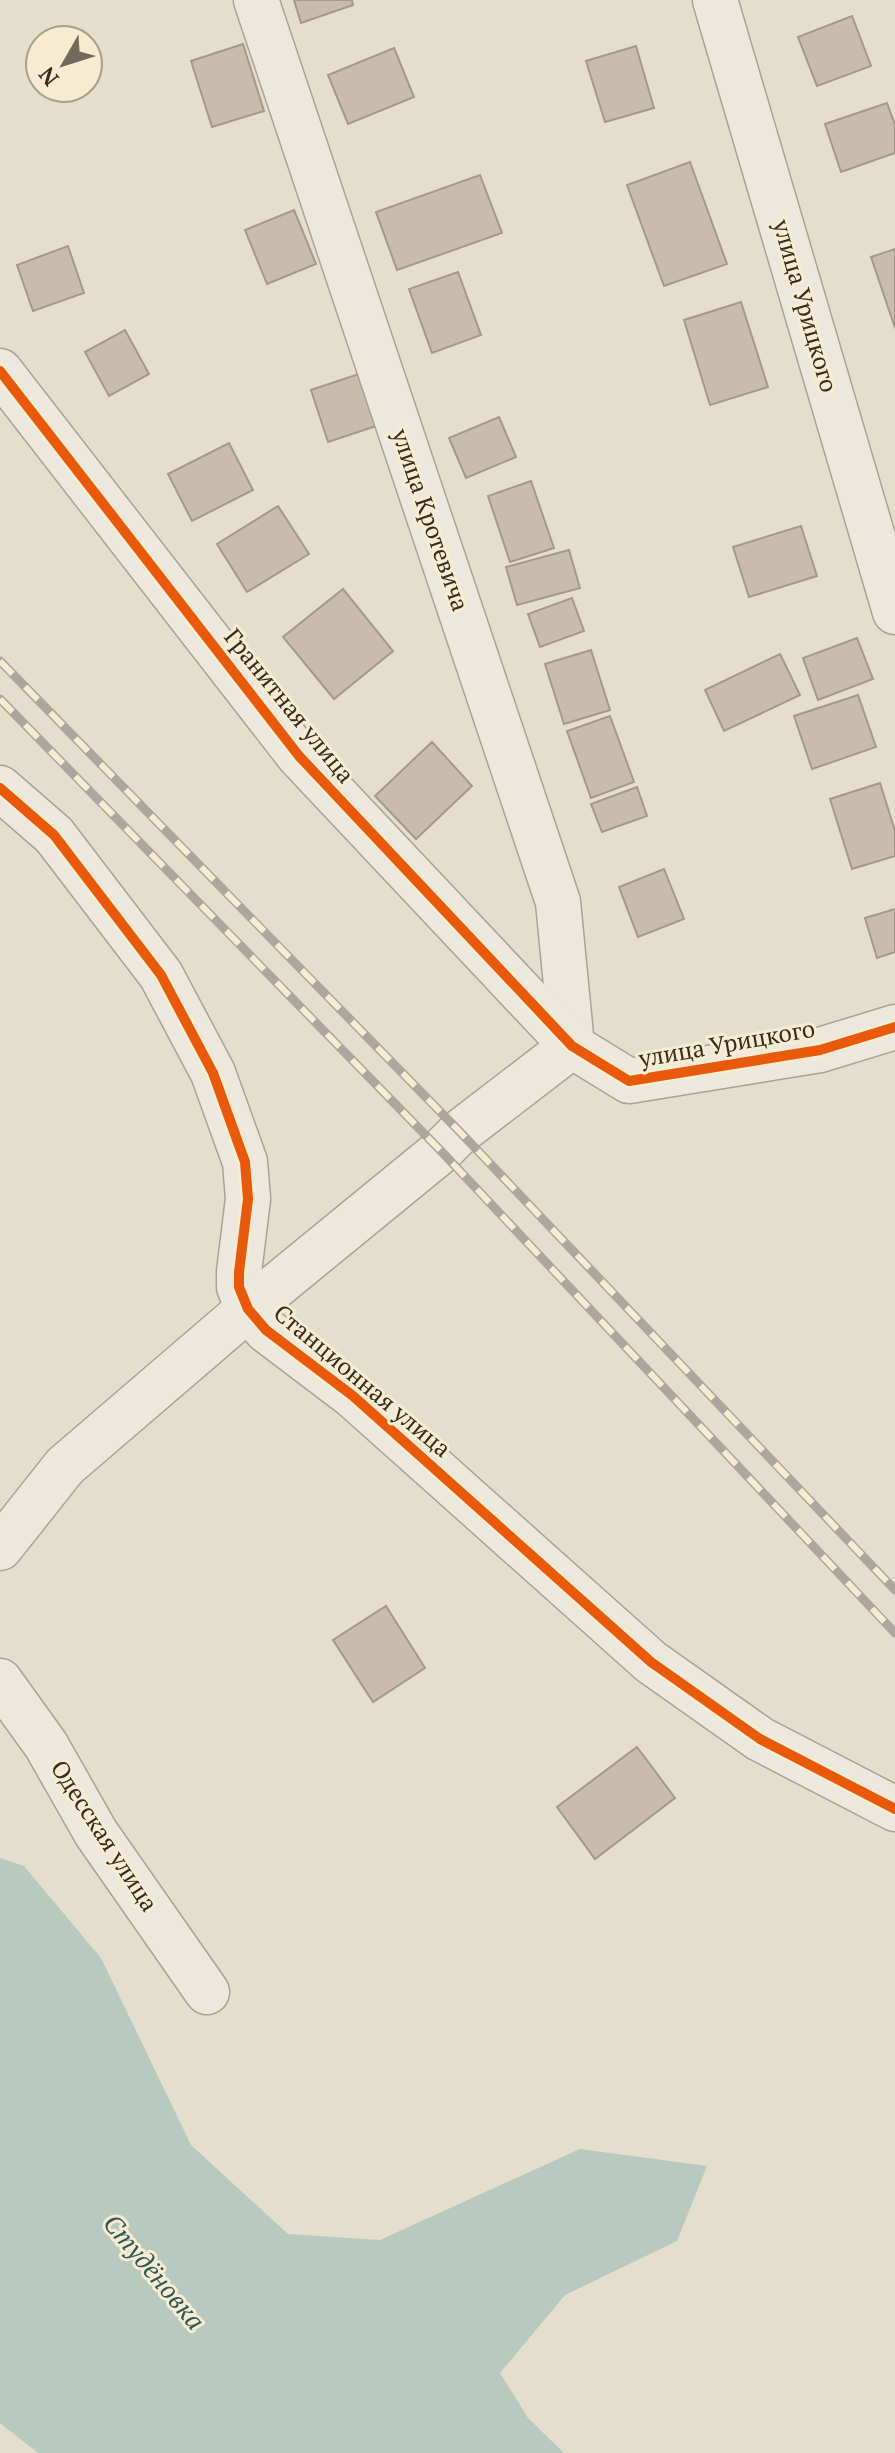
<svg xmlns="http://www.w3.org/2000/svg" width="895" height="2453" viewBox="0 0 895 2453" font-family="'PT Serif',serif">
<style>
.water{fill:#b8c9bf}
.building{fill:#c8bcad;stroke:#a4998b;stroke-width:2}
.lines{fill:none;stroke-linecap:round;stroke-linejoin:round}
.minor-casing{stroke:#a9a395;stroke-width:47}
.minor{stroke:#ece8de;stroke-width:44}
.rail-casing{stroke:#aba79e;stroke-width:9}
.rail{stroke:#f5ecd2;stroke-width:6;stroke-dasharray:18;stroke-linecap:butt}
.cycleway-casing{stroke:#f5ecd2;stroke-width:15}
.cycleway{stroke:#e8590c;stroke-width:10}
.labels{text-anchor:middle;stroke-width:6;stroke-linejoin:round;paint-order:stroke}
.street-label{font-size:24px;fill:#372b1e;stroke:#f5ecd2}
.water-label{font-size:26px;font-style:italic;fill:#2d5756;stroke:#f5ecd2}
</style>
<rect width="100%" height="100%" fill="#e4decc"/>
<path class="water" d="M0 1858 24 1866 101 1958 191 2145 288 2234 380 2240 580 2149 707 2166 677 2241 565 2295 500 2373 528 2418 564 2453H38L0 2423Z"/>
<g class="building">
<path d="M294 0H352L353 5 301 23Z"/>
<path d="M852 16 871 66 817 86 798 37Z"/>
<path d="M243 44 264 111 212 127 191 61Z"/>
<path d="M636 46 654 108 605 122 586 61Z"/>
<path d="M394 48 414 97 348 124 328 75Z"/>
<path d="M887 103 895 125V153L841 172 825 124Z"/>
<path d="M690 162 727 264 664 286 627 185Z"/>
<path d="M480 175 502 233 397 270 376 212Z"/>
<path d="M294 210 316 264 267 284 245 230Z"/>
<path d="M68 246 84 293 33 311 17 265Z"/>
<path d="M895 249V328L871 257Z"/>
<path d="M458 272 481 335 432 353 409 289Z"/>
<path d="M741 302 768 387 710 405 684 320Z"/>
<path d="M125 330 149 374 109 396 85 352Z"/>
<path d="M365 372 382 424 328 442 311 390Z"/>
<path d="M499 417 516 457 466 478 449 438Z"/>
<path d="M229 443 253 490 192 521 168 474Z"/>
<path d="M531 481 554 548 510 562 488 496Z"/>
<path d="M278 506 309 554 247 592 217 544Z"/>
<path d="M801 526 817 576 749 597 733 547Z"/>
<path d="M569 550 580 588 517 605 506 567Z"/>
<path d="M343 589 393 651 334 699 283 637Z"/>
<path d="M572 598 584 631 540 647 528 614Z"/>
<path d="M857 638 873 679 818 700 803 658Z"/>
<path d="M591 650 610 710 564 724 545 664Z"/>
<path d="M780 654 800 695 724 731 705 690Z"/>
<path d="M858 695 876 747 812 769 794 716Z"/>
<path d="M610 716 634 782 591 798 567 731Z"/>
<path d="M432 742 472 786 416 839 375 796Z"/>
<path d="M880 783 895 831V856L852 869 830 799Z"/>
<path d="M637 787 647 816 602 832 591 804Z"/>
<path d="M664 869 684 919 638 937 619 887Z"/>
<path d="M895 909V952L877 958 865 918Z"/>
<path d="M386 1606 425 1668 373 1702 333 1640Z"/>
<path d="M637 1747 675 1798 595 1859 557 1807Z"/>
</g>
<g class="lines">
<g class="minor-casing">
<g id="minor">
<path d="M256 0 558 902 572 1046"/>
<path d="M715 0 895 612"/>
<path d="M0 371 299 756 572 1046 629 1081 820 1050 895 1027"/>
<path d="M0 788 54 835 161 975 213 1073 245 1162 248 1199 239 1272V1287L248 1309 266 1330 353 1396 651 1662 760 1739 895 1809"/>
<path d="M0 1548 65 1466 248 1309 441 1151 460 1132 572 1046"/>
<path d="M0 1681 46 1745 96 1833 207 1992"/>
</g>
</g>
<use href="#minor" class="minor"/>
<g class="rail-casing">
<g id="rail">
<path d="M0 661 460 1132 895 1590"/>
<path d="M0 699 441 1151 895 1633"/>
</g>
</g>
<use href="#rail" class="rail"/>
<g class="cycleway-casing">
<g id="cycleway">
<path d="M0 371 299 756 572 1046 629 1081 820 1050 895 1027"/>
<path d="M0 788 54 835 161 975 213 1073 245 1162 248 1199 239 1272V1287L248 1309 266 1330 353 1396 651 1662 760 1739 895 1809"/>
</g>
</g>
<use href="#cycleway" class="cycleway"/>
</g>
<g class="labels">
<g class="street-label">
<text transform="translate(805 306) rotate(74)" y="8">улица Урицкого</text>
<text transform="translate(430 520) rotate(71)" y="8">улица Кротевича</text>
<text transform="translate(289 706) rotate(51)" y="8">Гранитная улица</text>
<text transform="translate(727 1044) rotate(-10)" y="8">улица Урицкого</text>
<text transform="translate(362 1381) rotate(40)" y="8">Станционная улица</text>
<text transform="translate(104 1836) rotate(57)" y="8">Одесская улица</text>
</g>
<g class="water-label">
<text transform="translate(154 2272) rotate(50)" y="9">Студёновка</text>
</g>
</g>
<g transform="translate(64 64) rotate(231)"><circle r="38" fill="#f5ecd2" stroke="#a99f8a" stroke-width="2"/>
<path d="M0-6L14 30L0 20L-14 30Z" fill="#746a5b"/>
<text y="-12" font-size="22" font-weight="bold" text-anchor="middle" fill="#372b1e">N</text>
</g>
</svg>
